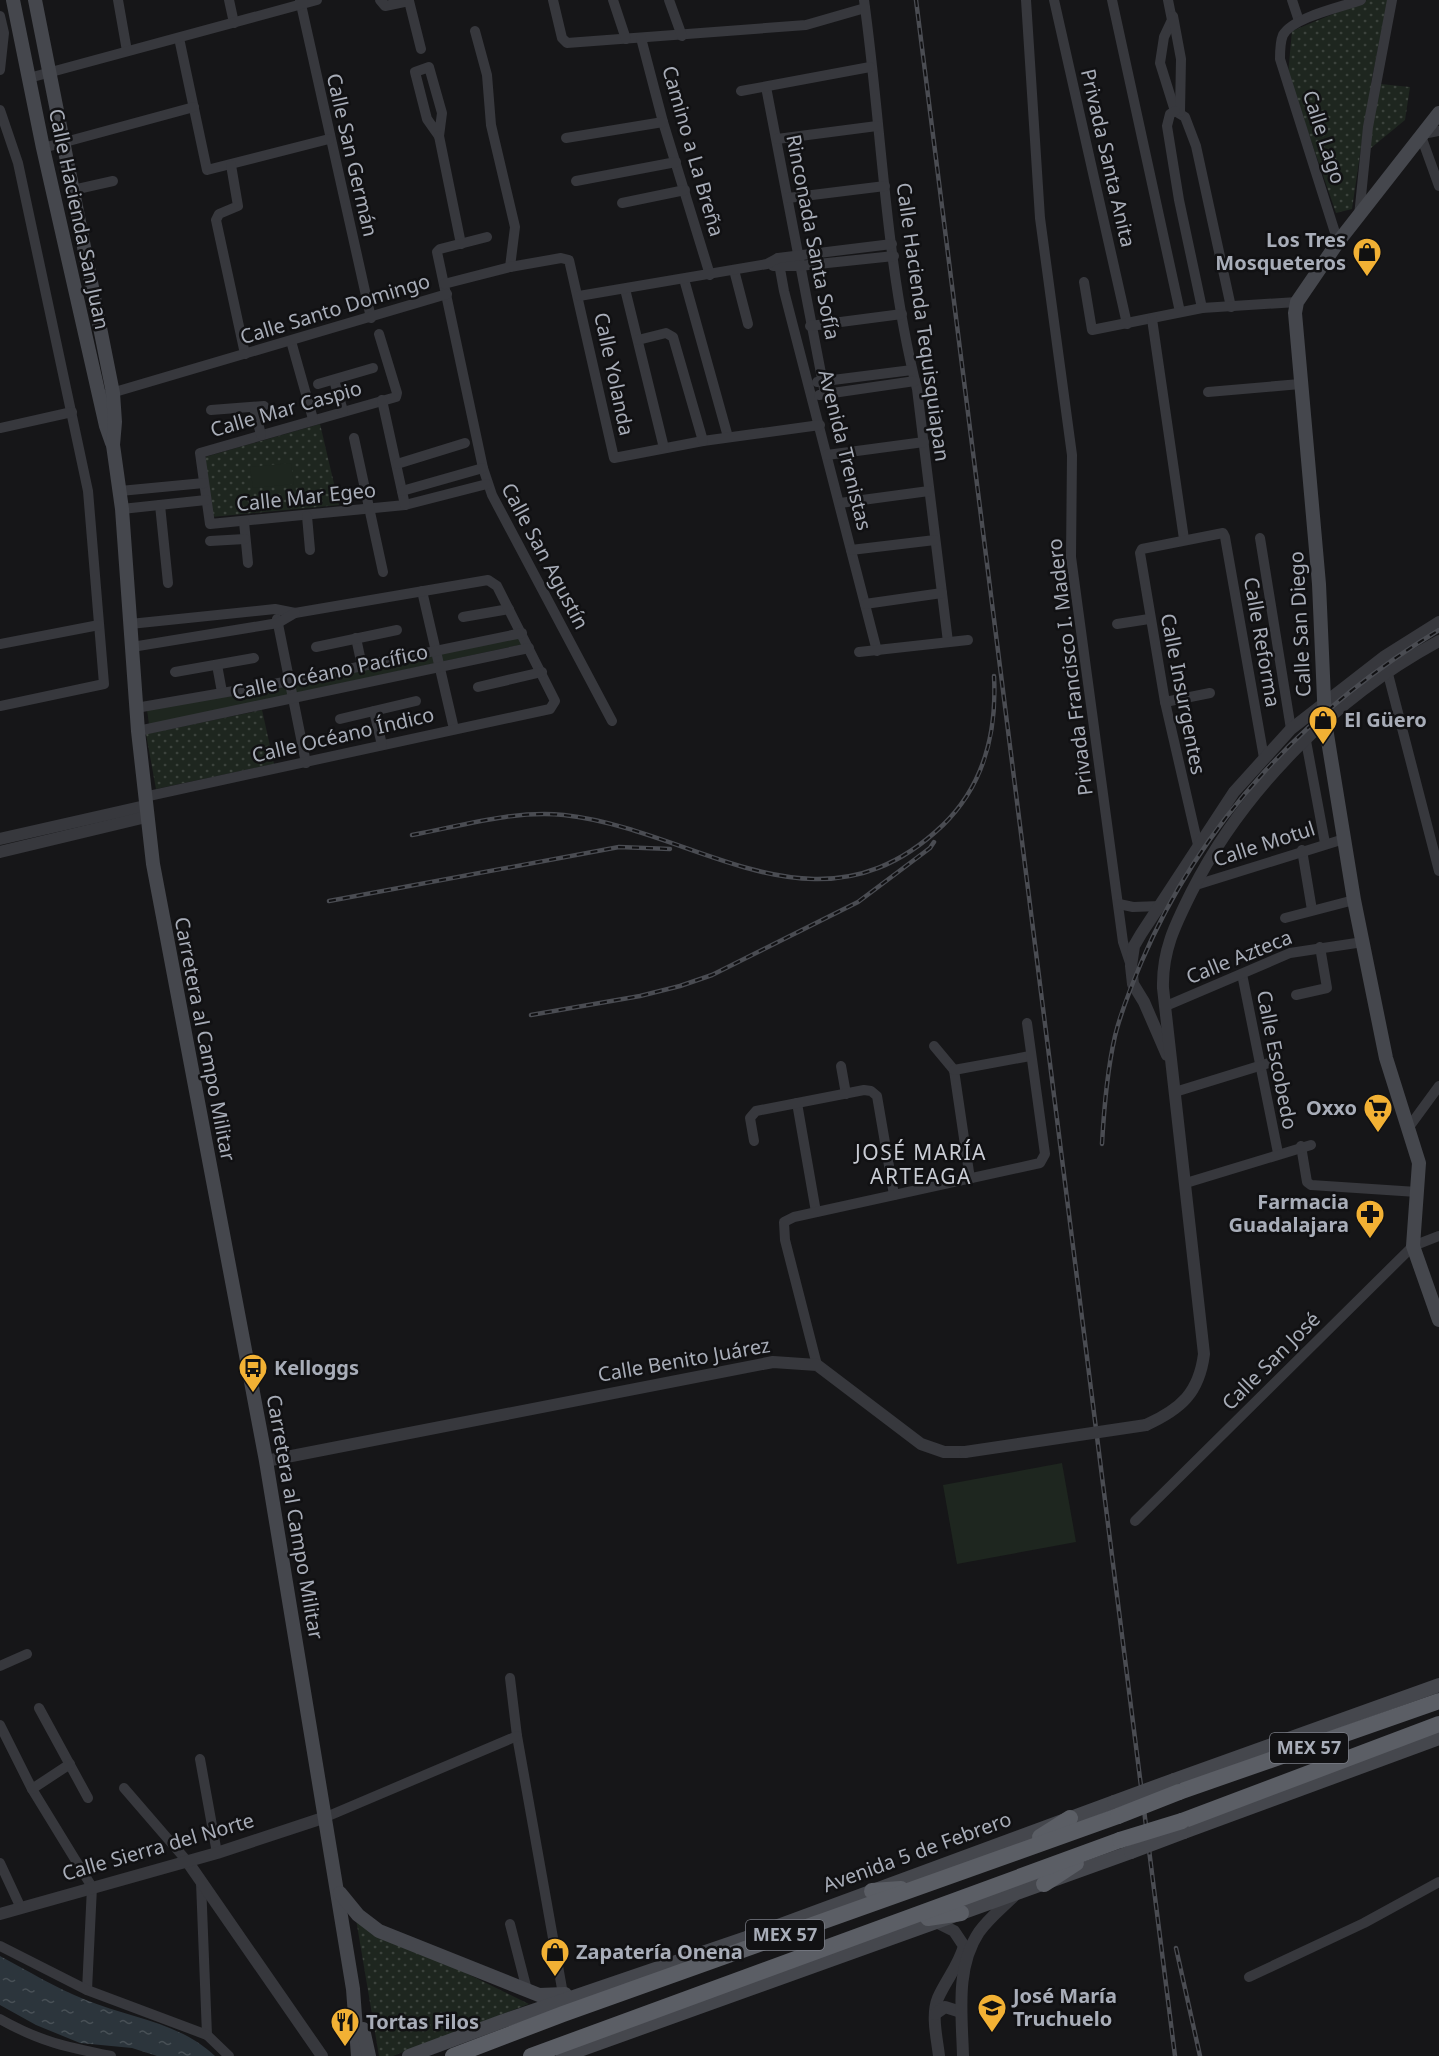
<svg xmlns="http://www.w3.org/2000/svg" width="1439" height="2056" viewBox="0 0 1439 2056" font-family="'Noto Sans',sans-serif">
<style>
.grass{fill:url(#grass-dots)}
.garden{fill:#1e261f}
.water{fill:url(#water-ripples)}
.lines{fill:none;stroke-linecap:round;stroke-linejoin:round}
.minor{stroke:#37383d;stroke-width:10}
.tertiary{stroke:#37383d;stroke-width:12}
.secondary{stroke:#45474d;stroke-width:14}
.trunk{stroke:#5b5e65;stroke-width:16}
.rail-casing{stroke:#4a4c52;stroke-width:4.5}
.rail{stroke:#111113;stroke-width:2;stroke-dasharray:7;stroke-linecap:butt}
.tertiary-bridge{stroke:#37383d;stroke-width:12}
.secondary-bridge{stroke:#45474d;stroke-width:14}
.trunk-bridge{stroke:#5b5e65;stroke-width:16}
.labels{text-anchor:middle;stroke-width:5;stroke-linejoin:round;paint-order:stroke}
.shield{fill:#111113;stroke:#7b7e86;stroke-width:1.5}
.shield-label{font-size:18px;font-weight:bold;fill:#a8adb8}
.street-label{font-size:20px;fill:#a8adb8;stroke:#111113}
.poi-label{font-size:20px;font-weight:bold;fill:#a8adb8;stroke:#111113;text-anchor:start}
.neighbourhood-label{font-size:21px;letter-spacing:1.5px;fill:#c9ccd4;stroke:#111113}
</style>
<defs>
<pattern id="grass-dots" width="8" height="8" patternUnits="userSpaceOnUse" patternTransform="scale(1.5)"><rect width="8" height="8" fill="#1e261f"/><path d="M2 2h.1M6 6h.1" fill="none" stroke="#3c433d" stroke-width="1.8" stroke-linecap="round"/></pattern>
<pattern id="water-ripples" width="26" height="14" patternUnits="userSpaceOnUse" patternTransform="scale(1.5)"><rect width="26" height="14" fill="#2c353c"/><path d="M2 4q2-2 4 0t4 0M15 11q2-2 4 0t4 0" fill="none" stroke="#485056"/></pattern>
</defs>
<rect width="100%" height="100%" fill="#161618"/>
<g class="grass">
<path d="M1367 0H1388L1371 83 1410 87 1405 120 1371 148 1363 134 1352 209 1336 213 1288 74 1292 31Z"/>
<path d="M320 424 339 505 212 517 205 457Z"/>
<path d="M262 710 274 764 156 789 146 734Z"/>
<path d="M356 1919 529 2004 393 2056H379Z"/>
</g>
<g class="garden">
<path d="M291 463 294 484 253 488 250 467Z"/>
<path d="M521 637 524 644 149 725 147 710Z"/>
<path d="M1062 1463 1076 1542 957 1564 943 1485Z"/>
</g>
<path class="water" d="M0 1956C28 1971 56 1988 86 2000 130 2018 179 2022 215 2056H157L132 2048 80 2043 36 2025 0 2005Z"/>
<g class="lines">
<g class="minor">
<path d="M118 0 127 51"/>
<path d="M229 0 234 23"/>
<path d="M300 0 371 318"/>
<path d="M380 0 385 6 409 1 421 49"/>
<path d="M553 0 562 38 567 43 806 25 865 8"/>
<path d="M613 0 626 39"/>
<path d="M669 0 682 36"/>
<path d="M864 0C882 129 885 263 917 389L948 642"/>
<path d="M1026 0 1040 218 1072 455 1071 557 1123 942 1131 966"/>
<path d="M1054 0 1127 324"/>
<path d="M1112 0 1180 312"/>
<path d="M1168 0 1172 20 1164 37 1160 63 1175 111 1185 117 1196 146 1231 307"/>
<path d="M1292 0 1299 21"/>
<path d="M0 16 4 33 0 70"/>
<path d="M1173 16 1181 59 1180 112"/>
<path d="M475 31 487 75 491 125 515 227 510 267"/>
<path d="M179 38 207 170 329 139"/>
<path d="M641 38 663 122 710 275"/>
<path d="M429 67 442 113 439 136 427 119 415 72Z"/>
<path d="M29 78 317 0"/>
<path d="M766 87 825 394"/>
<path d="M741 91 870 67"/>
<path d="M0 110 18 163 88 491 104 684 0 706"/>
<path d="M1175 111 1170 114 1167 126 1179 200 1202 308"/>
<path d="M1423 134 1439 131"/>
<path d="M439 136 461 244"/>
<path d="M1421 136 1439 186"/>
<path d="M566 138 663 122"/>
<path d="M777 139 877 126"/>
<path d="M43 148 194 107"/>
<path d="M231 165 238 206 219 214 216 220 245 354"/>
<path d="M576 181 676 162"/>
<path d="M73 190 113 181"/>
<path d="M788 198 885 186"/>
<path d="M622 203 685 190"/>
<path d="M1359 216 1368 127 1392 0"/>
<path d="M487 237 440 249 437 252 483 468 492 495 612 721"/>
<path d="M1338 242 1280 59C1280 51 1280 42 1283 35 1293 17 1342 7 1361 0"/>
<path d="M778 258 784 291 877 651"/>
<path d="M773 266H799L894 256"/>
<path d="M734 270 748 324"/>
<path d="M684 279 728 437"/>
<path d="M1084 282 1092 330 1202 308 1297 302"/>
<path d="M444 284 510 267 561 258 569 260 614 458 703 441 820 425"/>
<path d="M625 289 664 448"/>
<path d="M579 296 767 264 778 258 892 244"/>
<path d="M1152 319 1184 539"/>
<path d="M810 326 902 314"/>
<path d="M379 334 397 393 396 397 200 453 210 524 405 505 487 484"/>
<path d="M638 340 666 333 673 337 703 441"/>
<path d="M291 341 313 419"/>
<path d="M334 380 343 411"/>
<path d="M817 382 912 370"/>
<path d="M318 384 373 368"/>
<path d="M1208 392 1300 384"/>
<path d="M108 394 447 294"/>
<path d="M819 395 915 381"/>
<path d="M382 400 405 505"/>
<path d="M254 407 261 435"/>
<path d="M211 410 264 406"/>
<path d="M0 428 72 412"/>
<path d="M354 438 383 572"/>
<path d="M827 455 924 442"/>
<path d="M397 464 465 443"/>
<path d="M120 491 204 483"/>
<path d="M402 491 483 468"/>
<path d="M840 503 929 491"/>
<path d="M160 505 168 583"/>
<path d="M122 509 206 500"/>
<path d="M307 516 310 550"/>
<path d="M244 522 248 563"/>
<path d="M1260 538 1291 729"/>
<path d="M210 541 245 539"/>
<path d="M851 550 935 540"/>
<path d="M422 591 454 729"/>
<path d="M865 604 942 593"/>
<path d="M463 617 509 609"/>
<path d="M277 619 306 763"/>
<path d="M130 624 275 609 295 613 488 580 497 586 555 701 550 709 144 797"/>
<path d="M1117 624 1149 619"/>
<path d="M356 638 362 666"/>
<path d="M0 644 99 625"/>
<path d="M132 647 278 623 295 613"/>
<path d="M316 647 397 630"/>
<path d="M859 652 968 640"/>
<path d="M217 665 222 692"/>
<path d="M175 672 254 658"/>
<path d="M1388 674 1439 871"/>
<path d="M478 687 542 672"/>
<path d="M1165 702 1210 693"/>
<path d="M136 708 290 681 522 633"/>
<path d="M374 711 382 745"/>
<path d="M340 719 416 701"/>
<path d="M138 731 529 648"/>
<path d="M1306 741 1325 843"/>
<path d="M1198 845 1165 702 1140 553 1142 549 1223 533 1225 537 1264 758"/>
<path d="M1302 850 1312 910"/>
<path d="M1196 885 1344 839"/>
<path d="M1119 904 1133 907 1160 906"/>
<path d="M1285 918 1354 900"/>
<path d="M1242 974 1278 1153"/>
<path d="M1296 995 1327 988 1320 947"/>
<path d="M1166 1006 1290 953 1363 942"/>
<path d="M934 1046 954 1070"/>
<path d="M841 1066 846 1094"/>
<path d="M954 1070 970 1179"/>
<path d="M954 1070 1030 1056"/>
<path d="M1175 1092 1272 1062"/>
<path d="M797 1103 816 1212"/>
<path d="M1409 1127 1439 1086"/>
<path d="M754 1141 750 1118 756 1111 864 1090 871 1091 877 1096 894 1195"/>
<path d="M1301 1146 1307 1182 1311 1185 1417 1192"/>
<path d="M1186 1183 1311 1145"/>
<path d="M817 1365 785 1240 784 1222 794 1217 1040 1163 1045 1154 1027 1023"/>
<path d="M1135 1521 1413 1246 1439 1236"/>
<path d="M0 1666 27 1654"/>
<path d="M510 1678 517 1736 563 1994"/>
<path d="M39 1708 88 1798"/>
<path d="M0 1725 32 1789 92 1887 87 1990"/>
<path d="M200 1759 217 1853"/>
<path d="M124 1788 187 1861"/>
<path d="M32 1789 70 1764"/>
<path d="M326 1817 517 1736"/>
<path d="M0 1863 20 1906"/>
<path d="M201 1882 207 2035"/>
<path d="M510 1924 527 1990"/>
<path d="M0 1946 87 1990 207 2035 229 2056"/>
<path d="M1249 1977 1364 1923 1439 1882"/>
<path d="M0 2019C41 2042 66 2047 111 2056"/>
</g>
<g class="tertiary">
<path d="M0 839 145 806"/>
<path d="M0 852 146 817"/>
<path d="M1167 1055 1144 1002 1133 984 1131 966 1134 946 1141 934 1234 792 1291 729 1385 656 1439 622"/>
<path d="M1146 1425C1181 1409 1199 1393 1204 1354L1163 988C1162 951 1175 925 1191 893 1243 789 1337 696 1439 641"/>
<path d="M266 1461 773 1362 817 1365 921 1444 944 1452H965"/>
<path d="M187 1861 322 2056"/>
<path d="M0 1914 217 1853 326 1817"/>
<path d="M936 1922 954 1931 964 1946C959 1965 946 1980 938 1998 931 2015 937 2038 939 2056"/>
<path d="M935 2014 945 2007 961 2012"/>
<path d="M963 2056C962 2015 955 1968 979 1932 989 1918 1003 1907 1015 1895"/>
</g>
<g class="secondary">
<path d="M13 0 43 148 106 426 112 443"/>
<path d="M35 0 113 393 115 422 113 445 122 509 138 731 153 864 266 1461 353 1989 358 2056"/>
<path d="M1439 113 1338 242 1297 302 1295 313 1319 584 1325 722 1354 900 1386 1058 1419 1163 1413 1246 1439 1320"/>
<path d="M1174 1780 1439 1685"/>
<path d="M1184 1832 1439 1738"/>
<path d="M340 1893 358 1915 379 1931 539 1995 565 1994"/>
<path d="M363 2029 369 2056"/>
<path d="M409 2056 503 2021 746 1938 1114 1802"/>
<path d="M563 2056 1131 1852"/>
</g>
<g class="trunk">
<path d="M1179 1792 1439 1701"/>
<path d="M1182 1821 1439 1724"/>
<path d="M1040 1837 1070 1818"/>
<path d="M1044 1884 1076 1863"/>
<path d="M872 1891 901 1889"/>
<path d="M928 1918 961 1913"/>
<path d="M453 2056 563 2014 1118 1816"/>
<path d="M531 2056 1120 1840"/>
</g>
<g class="rail-casing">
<g id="rail">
<path d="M916 0 1175 2056"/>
<path d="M412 835C461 826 513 810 564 815 699 830 817 945 943 825 985 784 997 732 994 676"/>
<path d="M329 901 619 847 670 849"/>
<path d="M531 1015 640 996 680 986 712 975 858 902 930 848 934 842"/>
<path d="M1102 1144C1104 1108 1107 1071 1115 1036 1121 1011 1131 987 1141 963 1201 821 1308 709 1439 630"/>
<path d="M1176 1948 1200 2056"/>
</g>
</g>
<use href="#rail" class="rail"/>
<path class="tertiary-bridge" d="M965 1452 1146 1425"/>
<g class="secondary-bridge">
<path d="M1114 1802 1174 1780"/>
<path d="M1131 1852 1184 1832"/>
</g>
<g class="trunk-bridge">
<path d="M1118 1816 1179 1792"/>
<path d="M1120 1840 1182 1821"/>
</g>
</g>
<defs>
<g id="shop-pin" transform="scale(1.5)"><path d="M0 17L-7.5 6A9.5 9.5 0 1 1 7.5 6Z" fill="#f2b134" stroke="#111113"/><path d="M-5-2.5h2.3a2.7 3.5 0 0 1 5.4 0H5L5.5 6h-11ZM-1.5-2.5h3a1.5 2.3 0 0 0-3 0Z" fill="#111"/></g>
<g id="supermarket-pin" transform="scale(1.5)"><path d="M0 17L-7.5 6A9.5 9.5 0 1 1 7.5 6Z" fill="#f2b134" stroke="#111113"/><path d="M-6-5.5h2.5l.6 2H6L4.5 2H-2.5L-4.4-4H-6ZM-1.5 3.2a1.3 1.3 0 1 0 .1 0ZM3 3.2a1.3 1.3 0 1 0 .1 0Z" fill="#111"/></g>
<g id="pharmacy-pin" transform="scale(1.5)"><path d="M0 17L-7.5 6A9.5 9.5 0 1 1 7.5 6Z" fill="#f2b134" stroke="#111113"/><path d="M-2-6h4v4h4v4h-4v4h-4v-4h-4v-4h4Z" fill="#111"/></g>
<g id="bus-pin" transform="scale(1.5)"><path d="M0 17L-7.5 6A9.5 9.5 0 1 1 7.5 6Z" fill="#f2b134" stroke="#111113"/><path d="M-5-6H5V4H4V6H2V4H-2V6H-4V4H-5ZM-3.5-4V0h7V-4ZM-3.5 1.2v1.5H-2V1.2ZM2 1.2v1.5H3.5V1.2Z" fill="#111"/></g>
<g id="school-pin" transform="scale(1.5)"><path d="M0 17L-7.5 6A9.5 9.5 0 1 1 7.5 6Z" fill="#f2b134" stroke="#111113"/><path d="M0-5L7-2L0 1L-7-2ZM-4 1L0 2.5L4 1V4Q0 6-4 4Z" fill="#111"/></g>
<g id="restaurant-pin" transform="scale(1.5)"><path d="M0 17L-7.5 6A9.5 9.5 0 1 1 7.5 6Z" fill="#f2b134" stroke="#111113"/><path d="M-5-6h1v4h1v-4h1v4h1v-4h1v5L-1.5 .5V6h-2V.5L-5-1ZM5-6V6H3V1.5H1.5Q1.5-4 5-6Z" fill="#111"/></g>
</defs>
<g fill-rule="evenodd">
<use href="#shop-pin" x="1367" y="252"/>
<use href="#shop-pin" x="1323" y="720"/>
<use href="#supermarket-pin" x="1378" y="1108"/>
<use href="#pharmacy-pin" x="1370" y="1214"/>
<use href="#bus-pin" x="253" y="1368"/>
<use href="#shop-pin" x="555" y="1952"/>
<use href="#school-pin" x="992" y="2008"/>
<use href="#restaurant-pin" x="345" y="2022"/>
</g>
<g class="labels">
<g class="shield">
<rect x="1270" y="1733" width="78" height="30" rx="4.5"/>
<rect x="746" y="1920" width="78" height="30" rx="4.5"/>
</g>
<g class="shield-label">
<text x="1309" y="1754">MEX 57</text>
<text x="785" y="1941">MEX 57</text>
</g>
<g class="street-label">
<text transform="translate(1324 137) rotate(72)" y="7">Calle Lago</text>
<text transform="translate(693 151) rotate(74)" y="7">Camino a La Breña</text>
<text transform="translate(352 155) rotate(77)" y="7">Calle San Germán</text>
<text transform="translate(1108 158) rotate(77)" y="7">Privada Santa Anita</text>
<text transform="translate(79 219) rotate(78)" y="7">Calle Hacienda San Juan</text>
<text transform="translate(813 237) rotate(79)" y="7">Rinconada Santa Sofía</text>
<text transform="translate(335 309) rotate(-17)" y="7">Calle Santo Domingo</text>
<text transform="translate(923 322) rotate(82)" y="7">Calle Hacienda Tequisquiapan</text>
<text transform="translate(614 374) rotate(78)" y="7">Calle Yolanda</text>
<text transform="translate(286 409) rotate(-16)" y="7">Calle Mar Caspio</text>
<text transform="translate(845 450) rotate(76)" y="7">Avenida Trenistas</text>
<text transform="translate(306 497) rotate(-6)" y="7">Calle Mar Egeo</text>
<text transform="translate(545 556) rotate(62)" y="7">Calle San Agustín</text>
<text transform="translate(1300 624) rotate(-93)" y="7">Calle San Diego</text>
<text transform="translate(1262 642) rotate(80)" y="7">Calle Reforma</text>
<text transform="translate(1070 667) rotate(-97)" y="7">Privada Francisco I. Madero</text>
<text transform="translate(330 672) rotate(-12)" y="7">Calle Océano Pacífico</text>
<text transform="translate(1183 694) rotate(79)" y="7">Calle Insurgentes</text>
<text transform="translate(343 735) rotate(-13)" y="7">Calle Océano Índico</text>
<text transform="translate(1264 844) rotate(-18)" y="7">Calle Motul</text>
<text transform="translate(1239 957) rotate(-22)" y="7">Calle Azteca</text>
<text transform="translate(205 1039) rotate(79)" y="7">Carretera al Campo Militar</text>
<text transform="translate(1277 1060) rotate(79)" y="7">Calle Escobedo</text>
<text transform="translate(684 1360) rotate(-10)" y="7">Calle Benito Juárez</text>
<text transform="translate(1271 1361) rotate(-45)" y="7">Calle San José</text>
<text transform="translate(295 1517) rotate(80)" y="7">Carretera al Campo Militar</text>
<text transform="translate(158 1847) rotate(-16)" y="7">Calle Sierra del Norte</text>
<text transform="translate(917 1852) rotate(-20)" y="7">Avenida 5 de Febrero</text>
</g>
<g class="poi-label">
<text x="1346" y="247" text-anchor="end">Los Tres<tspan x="1346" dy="23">Mosqueteros</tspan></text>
<text x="1344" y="727">El Güero</text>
<text x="1357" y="1115" text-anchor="end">Oxxo</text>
<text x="1349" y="1209" text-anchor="end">Farmacia<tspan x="1349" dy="23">Guadalajara</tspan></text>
<text x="274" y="1375">Kelloggs</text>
<text x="576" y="1959">Zapatería Onena</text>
<text x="1013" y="2003">José María<tspan x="1013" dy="23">Truchuelo</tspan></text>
<text x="366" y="2029">Tortas Filos</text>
</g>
<g class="neighbourhood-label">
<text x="921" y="1160">JOSÉ MARÍA<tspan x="921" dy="24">ARTEAGA</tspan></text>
</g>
</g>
</svg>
